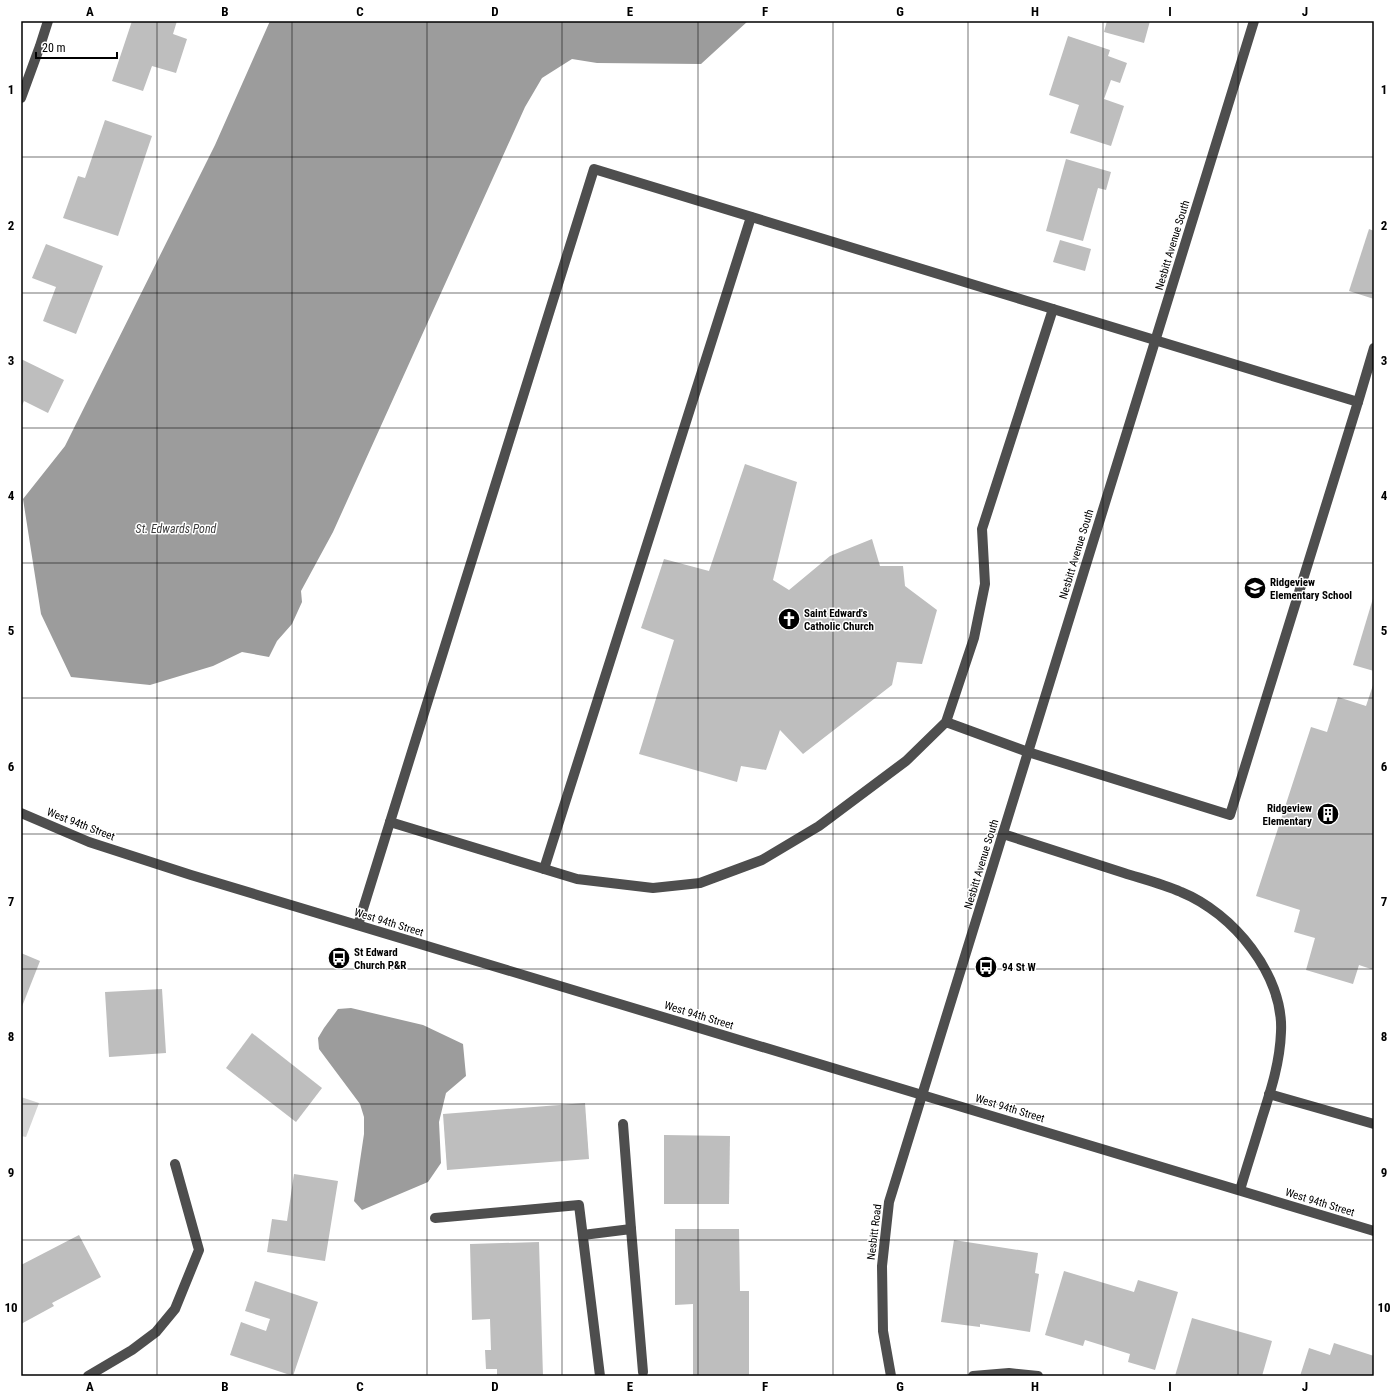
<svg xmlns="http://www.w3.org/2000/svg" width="1395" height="1397" viewBox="0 0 1395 1397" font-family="'Roboto Condensed',sans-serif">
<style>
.green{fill:#d5d5d5}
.water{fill:#9c9c9c}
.building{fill:#bebebe}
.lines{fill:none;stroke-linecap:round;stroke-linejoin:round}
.minor{stroke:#4e4e4e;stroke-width:10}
.grid{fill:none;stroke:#000;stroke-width:1;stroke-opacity:0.55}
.labels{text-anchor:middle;stroke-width:3;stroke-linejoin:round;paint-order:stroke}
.street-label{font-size:11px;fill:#000;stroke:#fff}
.poi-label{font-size:11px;font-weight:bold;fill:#000;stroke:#fff;text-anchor:start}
.water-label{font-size:12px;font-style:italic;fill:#3d3d3d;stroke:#fff}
.neatline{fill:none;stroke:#000;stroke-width:1.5}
.grid-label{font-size:13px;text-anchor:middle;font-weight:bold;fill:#000}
</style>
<rect width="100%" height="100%" fill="#fff"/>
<path class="green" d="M21 1097 39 1103 26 1137 21 1136Z"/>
<g class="water">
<path d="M270 21H748L701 64 597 63 572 59 542 78 525 107 333 532 301 591 302 602 292 624 277 641 269 657 242 652 213 666 150 685 71 677 41 614 23 499 65 446 215 145Z"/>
<path d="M351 1008 423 1025 463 1044 466 1076 446 1093 439 1122 441 1163 428 1182 362 1210 354 1201 364 1134V1117L360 1104 319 1049 318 1038 324 1028 338 1009Z"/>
</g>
<g class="building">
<path d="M132 21H177L173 34 187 39 176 73 152 66 143 91 112 81Z"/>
<path d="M1107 21H1150L1144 43 1104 32Z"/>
<path d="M1068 36 1110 50 1108 56 1127 63 1120 83 1111 80 1104 99 1124 106 1111 146 1070 133 1079 105 1049 95Z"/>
<path d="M105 120 152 136 118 236 63 218 78 176 85 178Z"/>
<path d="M1066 159 1111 172 1106 190 1098 188 1083 241 1046 231Z"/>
<path d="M1369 229 1374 231V299L1349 291Z"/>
<path d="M1060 240 1091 249 1085 271 1053 262Z"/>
<path d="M46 244 103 266 76 334 43 321 56 287 32 278Z"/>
<path d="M21 359 64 380 48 413 24 401 21 408Z"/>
<path d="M745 464 797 482 773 580 789 590 830 556 872 539 880 566H903L905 586 937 610 922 664 897 662 892 685 803 754 780 730 766 770 741 766 737 782 639 754 674 640 641 628 664 559 709 571Z"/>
<path d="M1374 595V671L1353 665Z"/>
<path d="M1374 682V970L1359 965 1353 984 1306 970 1315 938 1294 932 1300 910 1256 896 1311 727 1327 732 1338 697 1366 706Z"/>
<path d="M21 953 40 961 21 1009Z"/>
<path d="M162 989 166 1053 109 1057 105 992Z"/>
<path d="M252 1033 322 1088 296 1122 226 1068Z"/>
<path d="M585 1103 589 1159 447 1170 443 1114Z"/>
<path d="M664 1135 730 1136 729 1204H664Z"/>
<path d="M294 1174 338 1181 325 1261 267 1252 272 1219 287 1221Z"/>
<path d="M675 1229H739L740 1291H749V1376H693V1304L675 1305Z"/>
<path d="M79 1235 101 1277 52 1303 54 1306 21 1324V1265Z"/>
<path d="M954 1240 1038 1253 1035 1273 1039 1274 1030 1332 980 1324V1327L941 1322Z"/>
<path d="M539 1242 543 1376H497V1369H486L485 1350H491L490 1319 472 1320 470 1244Z"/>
<path d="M1064 1271 1134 1292 1138 1280 1178 1292 1155 1370 1128 1362 1130 1354 1085 1340 1083 1346 1045 1335Z"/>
<path d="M255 1281 318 1302 293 1376 230 1355 241 1322 266 1331 270 1319 245 1311Z"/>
<path d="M1192 1318 1272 1341 1262 1376H1175Z"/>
<path d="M1334 1343 1374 1356V1376H1300L1309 1348 1330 1355Z"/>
</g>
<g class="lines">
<g class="minor">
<path d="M21 98 40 46 48 21"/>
<path d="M1358 402 1374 348"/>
<path d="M21 813 89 842 191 875 1374 1231"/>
<path d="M390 822 594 169 1053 309"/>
<path d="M1003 834C1043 847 1083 860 1124 873 1143 879 1163 884 1181 892 1233 913 1284 975 1281 1032 1280 1062 1271 1090 1262 1118 1255 1142 1247 1166 1240 1190"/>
<path d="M544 869 751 217"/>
<path d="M358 925 390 822 577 879 653 888 700 883 762 860 819 826 906 761 946 722 1028 752 1230 815 1358 402 1053 309 982 529 985 584 974 638 946 722"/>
<path d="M1269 1094 1374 1124"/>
<path d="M623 1124 631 1229"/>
<path d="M435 1218 579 1205 600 1376"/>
<path d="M583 1235 631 1229 643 1372"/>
<path d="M88 1376 132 1350 156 1332 175 1309 199 1250 175 1164"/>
<path d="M891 1376 883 1331 882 1266 889 1202 1254 21"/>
<path d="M973 1376 1009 1373 1038 1376"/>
</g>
</g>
<path class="grid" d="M157 21V1376M292 21V1376M427 21V1376M562 21V1376M698 21V1376M833 21V1376M968 21V1376M1103 21V1376M1238 21V1376M21 157H1374M21 293H1374M21 428H1374M21 563H1374M21 698H1374M21 834H1374M21 969H1374M21 1104H1374M21 1240H1374"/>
<defs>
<g id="school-disc" transform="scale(1.15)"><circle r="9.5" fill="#000" stroke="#fff"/><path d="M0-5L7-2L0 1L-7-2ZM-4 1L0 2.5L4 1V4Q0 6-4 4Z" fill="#fff"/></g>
<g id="church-disc" transform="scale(1.15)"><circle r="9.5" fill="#000" stroke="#fff"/><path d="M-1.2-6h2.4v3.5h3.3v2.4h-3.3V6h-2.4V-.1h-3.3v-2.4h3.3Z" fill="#fff"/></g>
<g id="building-disc" transform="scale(1.15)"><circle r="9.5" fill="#000" stroke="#fff"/><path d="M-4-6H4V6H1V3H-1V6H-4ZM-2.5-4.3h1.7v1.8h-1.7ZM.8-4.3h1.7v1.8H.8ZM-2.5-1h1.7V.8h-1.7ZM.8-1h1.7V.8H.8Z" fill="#fff"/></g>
<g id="bus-disc" transform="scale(1.15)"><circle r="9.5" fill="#000" stroke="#fff"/><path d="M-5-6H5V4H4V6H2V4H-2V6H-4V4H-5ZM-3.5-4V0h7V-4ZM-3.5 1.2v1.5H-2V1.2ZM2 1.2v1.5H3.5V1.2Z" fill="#fff"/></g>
</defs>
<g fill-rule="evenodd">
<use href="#school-disc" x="1255" y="588"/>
<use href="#church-disc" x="789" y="619"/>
<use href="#building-disc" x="1328" y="814"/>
<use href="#bus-disc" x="339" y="958"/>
<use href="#bus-disc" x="986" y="967"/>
</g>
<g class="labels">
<g class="street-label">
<text transform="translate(1172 245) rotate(-73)" y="4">Nesbitt Avenue South</text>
<text transform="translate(1076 554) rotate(-73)" y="4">Nesbitt Avenue South</text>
<text transform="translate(81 824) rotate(21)" y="4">West 94th Street</text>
<text transform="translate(981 864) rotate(-73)" y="4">Nesbitt Avenue South</text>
<text transform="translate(389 922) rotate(17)" y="4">West 94th Street</text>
<text transform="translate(699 1015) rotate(17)" y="4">West 94th Street</text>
<text transform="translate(1010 1108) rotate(17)" y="4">West 94th Street</text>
<text transform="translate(1320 1202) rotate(17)" y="4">West 94th Street</text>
<text transform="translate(874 1232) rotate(-83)" y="4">Nesbitt Road</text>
</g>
<g class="poi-label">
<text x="1270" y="586">Ridgeview<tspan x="1270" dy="13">Elementary School</tspan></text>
<text x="804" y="617">Saint Edward's<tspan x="804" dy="13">Catholic Church</tspan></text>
<text x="1312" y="812" text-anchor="end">Ridgeview<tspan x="1312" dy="13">Elementary</tspan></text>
<text x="354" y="956">St Edward<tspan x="354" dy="13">Church P&amp;R</tspan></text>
<text x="1002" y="971">94 St W</text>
</g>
<g class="water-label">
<text x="176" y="533">St. Edwards Pond</text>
</g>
</g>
<rect width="1395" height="1397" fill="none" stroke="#ffffff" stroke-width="44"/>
<path d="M36 52v6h81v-6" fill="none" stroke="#000000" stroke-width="2"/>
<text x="42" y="52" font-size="12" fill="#000000" stroke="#ffffff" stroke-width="3" paint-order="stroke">20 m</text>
<rect x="22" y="22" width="1351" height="1353" class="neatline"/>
<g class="grid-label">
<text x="90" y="16">A</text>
<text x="225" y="16">B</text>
<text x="360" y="16">C</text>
<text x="495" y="16">D</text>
<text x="630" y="16">E</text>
<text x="765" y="16">F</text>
<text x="900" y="16">G</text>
<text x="1035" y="16">H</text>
<text x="1170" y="16">I</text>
<text x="1305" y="16">J</text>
<text x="11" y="94">1</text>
<text x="1384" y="94">1</text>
<text x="11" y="230">2</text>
<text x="1384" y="230">2</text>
<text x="11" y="365">3</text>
<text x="1384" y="365">3</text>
<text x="11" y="500">4</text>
<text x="1384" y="500">4</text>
<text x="11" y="635">5</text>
<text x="1384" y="635">5</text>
<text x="11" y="771">6</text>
<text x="1384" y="771">6</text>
<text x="11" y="906">7</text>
<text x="1384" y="906">7</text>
<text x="11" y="1041">8</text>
<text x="1384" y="1041">8</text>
<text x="11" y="1177">9</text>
<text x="1384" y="1177">9</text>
<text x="11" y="1312">10</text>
<text x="1384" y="1312">10</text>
<text x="90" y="1391">A</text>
<text x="225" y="1391">B</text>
<text x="360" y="1391">C</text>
<text x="495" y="1391">D</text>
<text x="630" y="1391">E</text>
<text x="765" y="1391">F</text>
<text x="900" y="1391">G</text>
<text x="1035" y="1391">H</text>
<text x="1170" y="1391">I</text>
<text x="1305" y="1391">J</text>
</g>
</svg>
